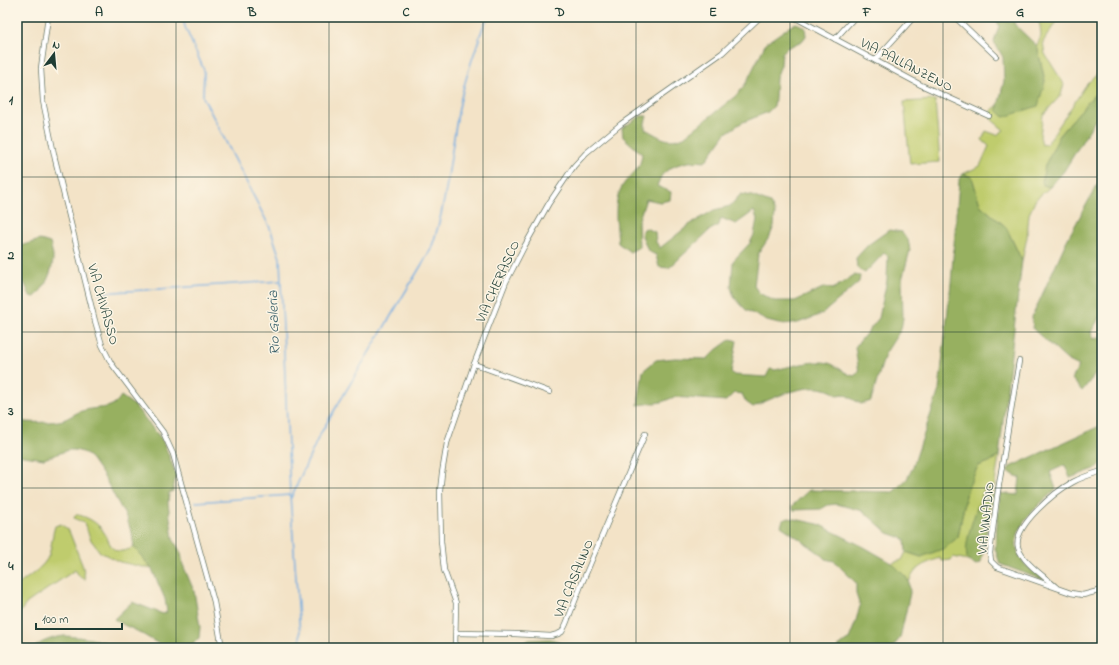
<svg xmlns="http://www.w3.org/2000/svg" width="1119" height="665" viewBox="0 0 1119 665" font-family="'Indie Flower',sans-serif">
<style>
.green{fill:#bfcc6d;stroke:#6f8450}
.forest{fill:#97b060;stroke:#5b764a}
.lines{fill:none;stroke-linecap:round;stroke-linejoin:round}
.stream{stroke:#70abe1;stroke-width:1.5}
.minor-casing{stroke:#697767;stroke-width:6}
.minor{stroke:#fff;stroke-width:4.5}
.grid{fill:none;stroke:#1f3d34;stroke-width:1;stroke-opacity:0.55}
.labels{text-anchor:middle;stroke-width:3;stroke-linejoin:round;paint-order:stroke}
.street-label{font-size:14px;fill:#1f3d34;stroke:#fcf5e5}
.water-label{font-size:15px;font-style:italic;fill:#375e68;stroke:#fcf5e5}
.neatline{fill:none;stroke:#1f3d34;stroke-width:1.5}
.grid-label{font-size:13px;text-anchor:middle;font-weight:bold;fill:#1f3d34}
</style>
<rect width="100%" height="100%" fill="#fcf5e5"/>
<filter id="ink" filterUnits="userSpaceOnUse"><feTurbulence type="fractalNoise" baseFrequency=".025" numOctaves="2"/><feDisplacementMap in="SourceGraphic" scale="8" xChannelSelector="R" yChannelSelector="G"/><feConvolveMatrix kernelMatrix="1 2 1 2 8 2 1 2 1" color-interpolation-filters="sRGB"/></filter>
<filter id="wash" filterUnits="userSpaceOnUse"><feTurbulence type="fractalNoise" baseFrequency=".012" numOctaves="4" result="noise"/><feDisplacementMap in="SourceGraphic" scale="16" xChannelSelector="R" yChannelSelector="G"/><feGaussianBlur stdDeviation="0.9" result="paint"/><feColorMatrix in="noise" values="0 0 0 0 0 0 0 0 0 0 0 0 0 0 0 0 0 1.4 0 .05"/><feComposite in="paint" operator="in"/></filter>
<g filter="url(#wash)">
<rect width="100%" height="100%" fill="#f3e3c7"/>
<g class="green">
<path d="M1036 17H1059L1043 42 1045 54 1064 84 1061 95 1043 115 1040 136 1042 145 1047 144 1086 85 1102 69V86L1061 133 1043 185 1050 187 1036 199 1029 214 1027 237 1022 261 1006 227 980 205 972 177 963 174 980 166 989 146 982 140 986 131 997 135 1004 130 992 120 989 113 998 105 997 110 1045 81 1037 46 1041 36 1040 25Z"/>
<path d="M935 100 940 162 910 164 904 102Z"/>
<path d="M999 456 993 496 990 489 967 557 968 560 953 557 951 560 942 561 940 558C925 564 916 565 909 582L892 563 902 560 906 552 921 557 958 537 967 490 978 466 989 462Z"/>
<path d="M76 514C86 517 93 520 100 527 112 540 108 560 134 547L152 569 120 562 100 552 91 540 84 523 74 518Z"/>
<path d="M61 524 69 531 83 567 85 580 80 577 75 570 27 603 17 616V586C27 577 44 568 49 555 52 545 52 535 55 526Z"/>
</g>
<g class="forest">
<path d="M996 17H1012L1015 25 1037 46 1045 81 1038 106 1004 117 997 110 1004 81 1003 57 994 42 999 26Z"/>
<path d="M796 23 805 27 806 36 802 41 787 48 782 53 781 65 776 78 775 98 774 106 768 112 741 123 726 133 705 162C691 160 675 163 664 173 660 176 659 182 657 186L671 192 670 200 660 202 646 199 638 222 639 247 630 252 618 243C617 224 612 202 623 185 632 172 640 172 642 154L623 137 622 128 641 116H647L645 123V129C661 137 666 144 684 137L738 94 746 83 766 43 789 27Z"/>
<path d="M1102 86V112L1097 117 1064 171 1050 187 1043 185 1042 181 1045 165 1061 133Z"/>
<path d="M963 174 972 177 980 205 1006 227 1022 261 999 456 989 462 978 466 967 490 958 537 945 548 921 557 906 552 905 539 888 533 863 511 837 504 828 505 821 509 793 510 792 506 809 490 893 492 907 479 912 469 939 390 951 283 959 181Z"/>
<path d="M1102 176V313L1091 332 1093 339 1102 337V366L1082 391 1072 379 1079 366 1067 360 1033 329 1032 317 1066 242Z"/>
<path d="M741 194 752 196 770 203 775 213 774 226 770 236 758 254 754 286 759 293 774 301H795L825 287 833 289 854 275 860 276 859 282 822 314 798 323 779 324 767 321 746 310 734 297 731 287 733 261 750 243 754 235 757 219 754 211 736 224 721 218 719 225 710 230 669 268 659 267 656 255 648 251 641 233 645 228 655 232 656 242 660 248 689 225 714 210 730 206Z"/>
<path d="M889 230 902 232 908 240 910 250 902 280 903 318 901 329 885 354 871 401 861 404 844 394 837 395C815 377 775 397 753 407L746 402 742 394 734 393 726 401 674 397 662 402 638 405 643 371 656 360 675 358 707 359 716 350 731 339 737 341 731 372 734 375 766 377 770 369 775 370C789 367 818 358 831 364 839 367 845 374 854 376L859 372 855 347 879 318 887 280 888 256 884 253 865 273 857 268 856 258 868 245Z"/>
<path d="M40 240 50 243C51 247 52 251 53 255 54 269 45 288 35 297L30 296 25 284 17 277V247Z"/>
<path d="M121 396 135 406 163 441 176 474 173 491 169 493 168 503 173 539 181 553 183 565 194 591 200 627 199 638 191 645 181 648 164 647 137 631 124 625 114 619 132 602 163 614 167 612 165 599 152 569 134 547 132 534 127 519 103 475 91 458 83 452 75 450H68L44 459 17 455V421C28 423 52 423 63 420 71 417 78 411 86 410 101 406 112 411 121 396Z"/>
<path d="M1102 425V462L1097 468 1070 478 1065 465 1050 472 1056 489C1036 508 999 536 1026 565 1031 570 1038 574 1043 578V580L1000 564 995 548 1000 493 1018 495 1020 478 1007 471 1010 467Z"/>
<path d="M985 487 990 489 993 496 981 563 976 565 968 560C961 545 979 503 985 487Z"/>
<path d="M789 518 818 524 864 547 892 563 906 577 909 582 910 593 900 638 892 648H837L849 639 855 624 860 606 856 594V583L834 561 825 559 818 552 781 526 783 520Z"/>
<path d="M64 636C85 637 101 640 121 648H34C43 640 52 638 64 636Z"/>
<path d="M551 639 560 642 561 648H525V642L529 640Z"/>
<path d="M1102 641V648H1041Z"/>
</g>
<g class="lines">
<g class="stream">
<path d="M183 17 185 27 204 70 203 97 270 228 280 258 290 495 301 648"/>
<path d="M99 293 280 281"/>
<path d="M291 498 319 436 431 249C448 202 450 151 460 103 465 77 475 52 483 27L488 17"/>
<path d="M196 502 290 495"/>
</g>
</g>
</g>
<g filter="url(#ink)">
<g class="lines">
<g class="minor-casing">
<g id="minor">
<path d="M48 17 41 68 43 101 55 159 95 321 102 345 111 363 163 432 173 454 214 602 222 648"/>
<path d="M794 17 921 85 989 116"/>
<path d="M955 17 996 56"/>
<path d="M835 39 855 17"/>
<path d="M875 60 914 17"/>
<path d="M1019 361 997 497 990 553 991 561 997 567 1071 593 1083 595 1102 590"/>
<path d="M474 364 550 392"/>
<path d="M1056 587C1045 577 1022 562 1018 547 1013 526 1056 491 1073 482 1082 477 1092 474 1102 471"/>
<path d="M456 633 515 634 551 636 558 634 562 632 566 624 582 583 645 434"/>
<path d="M455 648 456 603 444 570 441 541 440 491 442 473 447 443 457 414 474 364 506 282 524 247 549 203 574 166 586 153 621 124 722 53 760 17"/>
</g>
</g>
<use href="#minor" class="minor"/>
</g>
</g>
<path class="grid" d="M176 17V648M329 17V648M483 17V648M636 17V648M790 17V648M943 17V648M17 177H1102M17 332H1102M17 488H1102"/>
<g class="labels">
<g class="street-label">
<text transform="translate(907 64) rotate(27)" y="5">VIA PALLANZENO</text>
<text transform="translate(497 281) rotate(-66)" y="5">VIA CHERASCO</text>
<text transform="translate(104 304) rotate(74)" y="5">VIA CHIVASSO</text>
<text transform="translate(985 518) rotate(-84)" y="5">VIA VINADIO</text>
<text transform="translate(573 578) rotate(-68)" y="5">VIA CASALINO</text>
</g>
<g class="water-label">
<text transform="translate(273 323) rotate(-92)" y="5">Rio Galeria</text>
</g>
</g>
<rect width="1119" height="665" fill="none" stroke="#fcf5e5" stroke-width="44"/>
<g transform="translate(54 54) rotate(16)" stroke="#fcf5e5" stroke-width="3" paint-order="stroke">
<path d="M0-3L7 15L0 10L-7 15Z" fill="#1f3d34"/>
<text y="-6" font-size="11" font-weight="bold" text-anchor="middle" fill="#1f3d34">N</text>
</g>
<path d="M36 623v6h86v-6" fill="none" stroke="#1f3d34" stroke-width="2"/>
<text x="42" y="623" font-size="12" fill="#1f3d34" stroke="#fcf5e5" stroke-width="3" paint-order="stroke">100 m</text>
<rect x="22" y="22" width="1075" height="621" class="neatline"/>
<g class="grid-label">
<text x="99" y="16">A</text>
<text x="252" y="16">B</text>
<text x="406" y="16">C</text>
<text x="560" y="16">D</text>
<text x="713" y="16">E</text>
<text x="867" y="16">F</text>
<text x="1020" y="16">G</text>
<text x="11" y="104">1</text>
<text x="11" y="259">2</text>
<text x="11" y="415">3</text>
<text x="11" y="570">4</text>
</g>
</svg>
